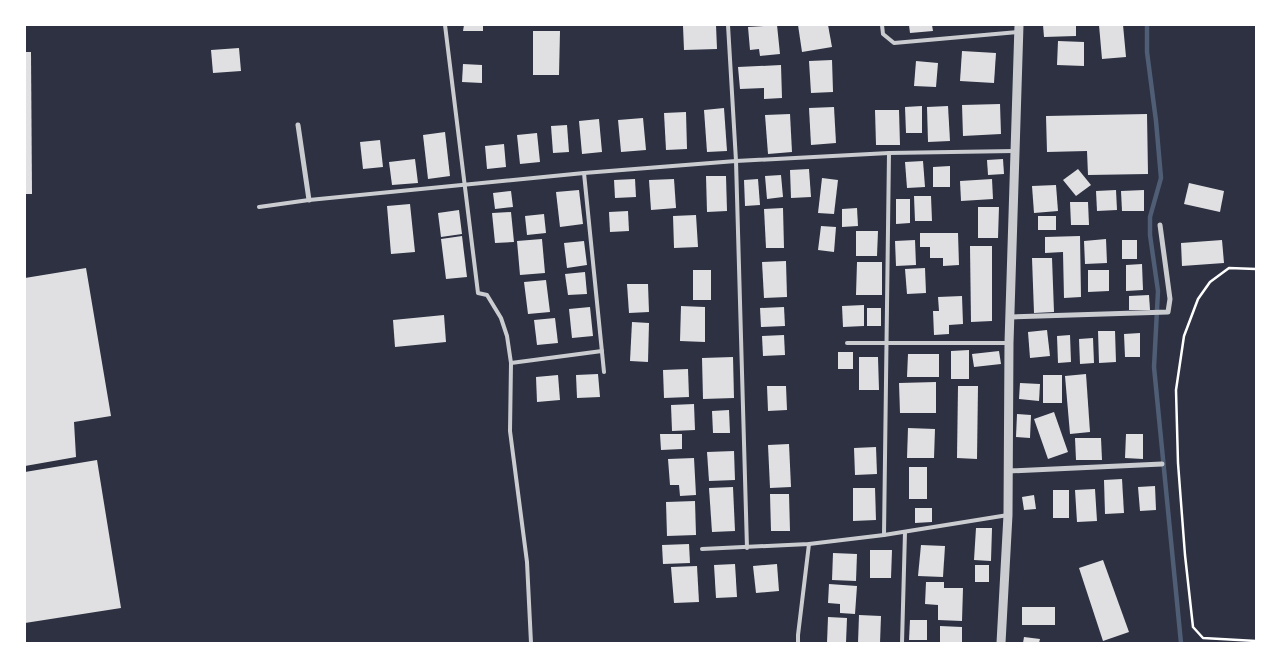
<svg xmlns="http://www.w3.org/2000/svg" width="1281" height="668" viewBox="0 0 1281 668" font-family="Merriweather,serif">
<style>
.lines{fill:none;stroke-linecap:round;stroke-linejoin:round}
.stream{stroke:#4f5d75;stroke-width:4.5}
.building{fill:#e0e0e3}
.path{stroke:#fff;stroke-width:2.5}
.service{stroke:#caccd0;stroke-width:4}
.minor{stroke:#caccd0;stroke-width:5}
.tertiary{stroke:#caccd0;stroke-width:9}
</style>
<rect width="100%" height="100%" fill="#2d3142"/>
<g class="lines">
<path class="stream" d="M1147 25V52L1156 121 1161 178 1150 217V235L1158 291 1154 367 1181 643"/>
</g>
<g class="building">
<path d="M464 25H483V31H463Z"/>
<path d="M716 25 717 49 684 50 683 26Z"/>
<path d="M777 25 780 54 760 56 759 49 750 50 748 27Z"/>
<path d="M798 25H828L832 47 802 52Z"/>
<path d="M909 25H932L933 31 910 33Z"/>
<path d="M1043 25H1076V36L1044 37Z"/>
<path d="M1099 25H1123L1126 57 1102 59Z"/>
<path d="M533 31H560L559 75H533Z"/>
<path d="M1058 41 1084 42V66L1057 65Z"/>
<path d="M239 48 241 71 213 73 211 50Z"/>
<path d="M962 51 996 53 994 83 960 81Z"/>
<path d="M25 52H31L32 194H25Z"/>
<path d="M832 60 833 92 811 93 809 61Z"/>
<path d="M916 61 938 63 936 87 914 86Z"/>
<path d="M463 64 482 65V83L462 82Z"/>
<path d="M781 65 782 98 764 99V88L740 89 738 67Z"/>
<path d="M1000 104 1001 134 963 136 962 105Z"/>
<path d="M922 106V133H906L905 107Z"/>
<path d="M948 106 950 141 928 142 927 107Z"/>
<path d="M834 107 836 143 811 145 809 108Z"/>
<path d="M724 108 727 151 707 152 704 110Z"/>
<path d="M875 110H899L900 145H876Z"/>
<path d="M686 112 687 149 666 150 664 113Z"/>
<path d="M790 114 792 152 768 154 765 115Z"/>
<path d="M1147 114 1148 174 1088 175 1087 151 1047 152 1046 116Z"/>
<path d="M643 118 646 150 621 152 618 120Z"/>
<path d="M599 119 602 152 582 154 579 121Z"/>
<path d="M567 125 569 152 553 153 551 126Z"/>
<path d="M445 132 450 176 428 179 423 135Z"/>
<path d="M537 133 540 162 520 164 517 135Z"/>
<path d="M380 140 383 167 363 169 360 142Z"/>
<path d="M504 144 506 167 487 169 485 146Z"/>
<path d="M415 159 418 183 392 185 389 162Z"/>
<path d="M1003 159 1004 174 988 175 987 160Z"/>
<path d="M923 161 925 187 907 188 905 162Z"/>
<path d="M950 166V187H933V167Z"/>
<path d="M809 169 811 197 791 198 790 170Z"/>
<path d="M1078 169 1091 185 1076 196 1063 180Z"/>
<path d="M781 175 783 197 767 199 765 176Z"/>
<path d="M706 176H726L727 211 707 212Z"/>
<path d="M822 178 838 180 834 214 818 213Z"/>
<path d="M635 179 636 197 615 198 614 180Z"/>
<path d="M674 179 676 208 651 210 649 180Z"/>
<path d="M758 179 760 205 745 206 744 180Z"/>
<path d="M992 179 993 199 961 201 960 181Z"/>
<path d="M1189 183 1224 191 1220 212 1184 204Z"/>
<path d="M1056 185 1058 211 1034 213 1032 186Z"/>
<path d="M579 190 583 224 560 227 556 192Z"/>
<path d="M1116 190 1117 210 1097 211 1096 191Z"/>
<path d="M1144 190V211H1122L1121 191Z"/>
<path d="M511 191 513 207 495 209 493 193Z"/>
<path d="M914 196H931L932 221H915Z"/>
<path d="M896 199H910V223L896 224Z"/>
<path d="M1070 202H1088L1089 225H1071Z"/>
<path d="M410 204 415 252 391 254 387 206Z"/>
<path d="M978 207H999L998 238H978Z"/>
<path d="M783 208 784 248H766L764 209Z"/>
<path d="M857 208 858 226 842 227V209Z"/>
<path d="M459 210 462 234 441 237 438 213Z"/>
<path d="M628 211 629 231 610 232 609 212Z"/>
<path d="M511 212 514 242 495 243 492 213Z"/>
<path d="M544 214 546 233 527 235 525 216Z"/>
<path d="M696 215 698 247 674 248 673 216Z"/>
<rect x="1038" y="216" width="18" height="14"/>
<path d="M821 226 836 227 834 252 818 250Z"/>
<path d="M856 231H878L877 256H856Z"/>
<path d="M920 233H958L959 265 943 266V258H930V247H920Z"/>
<path d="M462 236 467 277 446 279 441 239Z"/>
<path d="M1080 236 1081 297 1064 298 1063 252 1045 253V237Z"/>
<path d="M542 239 545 273 520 275 517 241Z"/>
<path d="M1106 239 1107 263 1085 264 1084 241Z"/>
<path d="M915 240 916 265 896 266 895 241Z"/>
<rect x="1122" y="240" width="15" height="19"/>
<path d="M1222 240 1224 263 1182 266 1181 243Z"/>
<path d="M584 241 587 265 567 268 564 243Z"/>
<path d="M970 246H992V321L971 322Z"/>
<path d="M1032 258H1052L1054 312 1034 313Z"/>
<path d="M786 261 787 297 764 298 762 262Z"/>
<path d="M857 262H882V295H856Z"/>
<path d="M1142 264 1143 290 1126 291V265Z"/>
<path d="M86 268 111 416 74 422 76 457 25 466V278Z"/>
<path d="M925 268 926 293 907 294 905 269Z"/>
<rect x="693" y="270" width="18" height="30"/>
<path d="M1088 270H1109V291L1088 292Z"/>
<path d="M585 272 587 294 568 295 565 274Z"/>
<path d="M546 280 550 312 528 314 524 282Z"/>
<path d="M627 284H648L649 312 629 313Z"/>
<path d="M1149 295 1150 310H1129V296Z"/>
<path d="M962 296 963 324 949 325V334L934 335 933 311H939L938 297Z"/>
<path d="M864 305V326L843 327 842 306Z"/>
<path d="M681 306 705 307V342L680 341Z"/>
<path d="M590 307 593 336 572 338 569 309Z"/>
<path d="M784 307 785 326 761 327 760 308Z"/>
<rect x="867" y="308" width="14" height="18"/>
<path d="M444 315 446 342 395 347 393 320Z"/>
<path d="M555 318 558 343 537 345 534 320Z"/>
<path d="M632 322 649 323 648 362 630 361Z"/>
<path d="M1047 330 1050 356 1030 358 1028 332Z"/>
<path d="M1098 331H1115L1116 362 1099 363Z"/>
<path d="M1140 333V357H1125L1124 334Z"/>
<path d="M784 335 785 355 763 356 762 336Z"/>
<path d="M1070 335 1071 362 1058 363 1057 336Z"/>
<path d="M1093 338 1094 363 1080 364 1079 339Z"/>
<path d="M969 350V379H951V351Z"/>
<path d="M999 351 1001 364 974 367 972 354Z"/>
<rect x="838" y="352" width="15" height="17"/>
<path d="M908 354H939V377H907Z"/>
<path d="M733 357 734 398 703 399 702 358Z"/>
<path d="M859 357H878L879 390H859Z"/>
<path d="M688 369 689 397 664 398 663 370Z"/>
<path d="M598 374 600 397 577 398 576 375Z"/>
<path d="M1086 374 1090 432 1070 434 1065 376Z"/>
<path d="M558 375 560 400 537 402 536 377Z"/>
<rect x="1043" y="375" width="19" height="28"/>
<path d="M936 382V413H900L899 383Z"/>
<path d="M1020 383 1040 384 1039 401 1019 399Z"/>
<path d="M767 386H786L787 410 768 411Z"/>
<path d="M958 386H978L977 459 957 458Z"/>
<path d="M694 404 695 430 672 431 671 405Z"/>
<path d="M729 410 730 433H713L712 411Z"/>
<path d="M1054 412 1068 452 1048 459 1034 419Z"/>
<path d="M1017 414 1031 415 1030 438 1016 437Z"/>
<path d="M908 428 935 429 934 458H907Z"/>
<path d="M660 434H682V449L661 450Z"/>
<path d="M1126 434H1143V459L1125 458Z"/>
<path d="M1075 438H1101L1102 460H1076Z"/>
<path d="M789 444 791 487 770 488 768 445Z"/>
<path d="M876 447 877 474 855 475 854 448Z"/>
<path d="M734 451 735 480 709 481 707 452Z"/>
<path d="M694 458 696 495 680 496 679 485H670L668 459Z"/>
<path d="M97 460 121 608 25 623V472Z"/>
<rect x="909" y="467" width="18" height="32"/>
<path d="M1122 479 1124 513 1105 514 1104 480Z"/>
<path d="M1155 486 1156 510 1140 511 1138 487Z"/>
<path d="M733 487 735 531 712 532 709 488Z"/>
<path d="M853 488H875L876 520 853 521Z"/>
<path d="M1095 489 1097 521 1077 522 1075 490Z"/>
<rect x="1053" y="490" width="16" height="28"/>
<path d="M770 494H789L790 531H771Z"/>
<path d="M1034 495 1036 509 1024 510 1022 497Z"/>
<path d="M695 501 696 535 667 536 666 502Z"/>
<path d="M915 508H932V522L915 523Z"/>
<path d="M976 528H992L991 561 974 560Z"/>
<path d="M689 544 690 563 663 564 662 545Z"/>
<path d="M921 545 945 546 943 577 918 576Z"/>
<path d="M870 550H892L891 578H870Z"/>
<path d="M833 553 857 554 856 581 832 580Z"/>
<path d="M1103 560 1129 632 1103 641 1079 568Z"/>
<path d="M735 564 737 597 716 598 714 565Z"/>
<path d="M777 564 779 591 756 593 753 566Z"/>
<rect x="975" y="565" width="14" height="17"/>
<path d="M697 566 699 602 674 603 671 567Z"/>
<path d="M926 582H944V588H963L962 621 938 620V605L925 604Z"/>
<path d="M829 584 857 586 855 614 840 613V604L828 603Z"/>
<rect x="1022" y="607" width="33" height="18"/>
<path d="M859 615 881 616 880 643H858Z"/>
<path d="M828 617 847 618 846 643H827Z"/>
<path d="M910 620H927V640H909Z"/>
<path d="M940 626 962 627V643H940Z"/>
<path d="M1024 637 1040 639 1039 643H1023Z"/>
</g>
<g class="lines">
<path class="path" d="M1256 269 1229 268 1210 282 1198 299 1184 336 1176 390 1178 463 1185 555 1193 627 1203 638 1256 641"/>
<g class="service">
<path d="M445 25 478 293 487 295 501 318 507 336 511 363 510 431 527 562 531 643"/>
<path d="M728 25 736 161 747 548"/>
<path d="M882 25 883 34 894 43 1018 32"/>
<path d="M584 173 604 372"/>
<path d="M259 207 309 200 584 173 736 161 889 153 1014 151"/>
<path d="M847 343H1009"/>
<path d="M511 363 602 351"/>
<path d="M884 535 889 153"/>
<path d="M702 549 809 544 884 535 1008 515"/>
<path d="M798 643V635L809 544"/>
<path d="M902 643 905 532"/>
</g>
<g class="minor">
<path d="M298 125 309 200"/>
<path d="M1011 317 1168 312 1170 299 1160 225"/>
<path d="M1009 471 1162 464"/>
</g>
<path class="tertiary" d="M1001 643 1008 515 1009 343 1019 25"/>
</g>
<rect width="1281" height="668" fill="none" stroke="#ffffff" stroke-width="52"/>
</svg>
